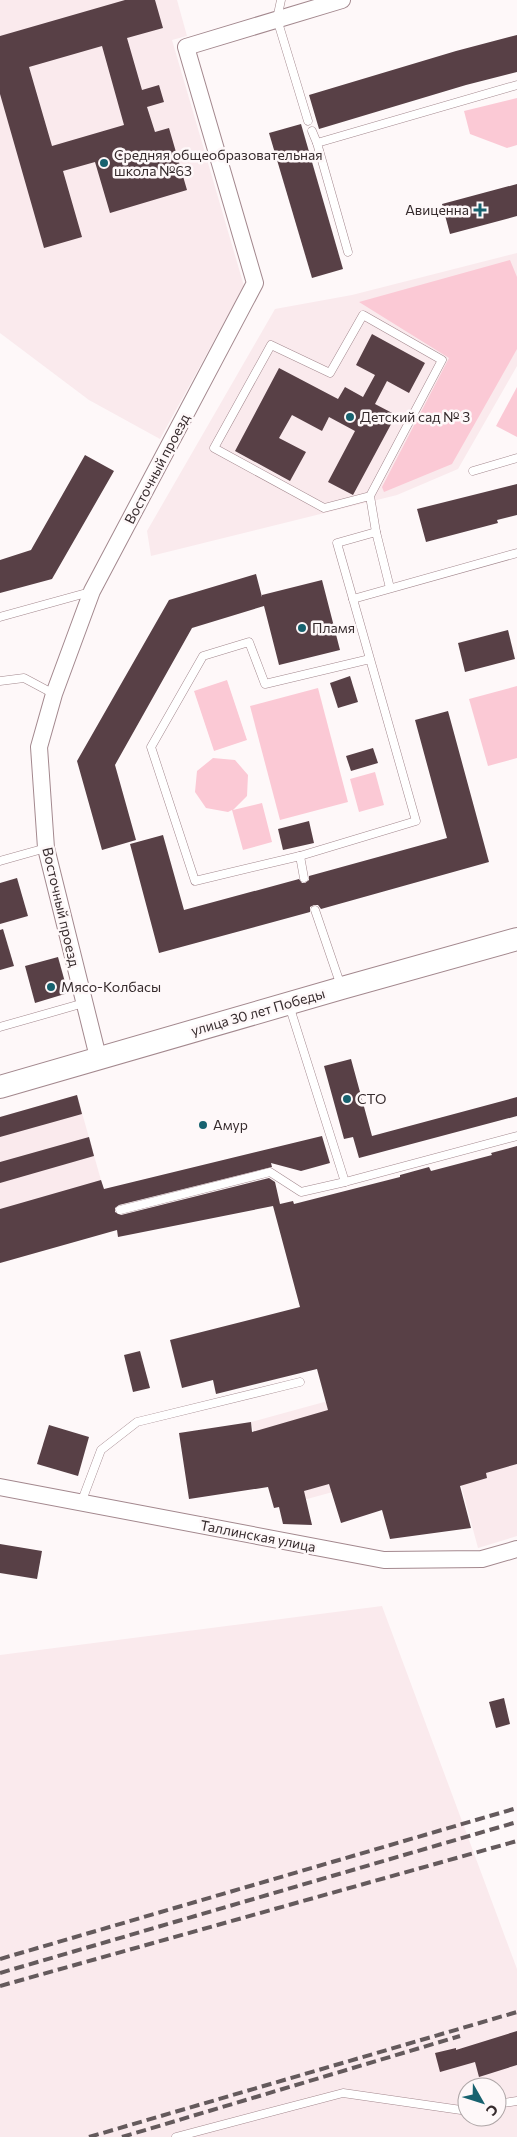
<svg xmlns="http://www.w3.org/2000/svg" width="517" height="2137" viewBox="0 0 517 2137" font-family="Commissioner,sans-serif">
<style>
.built{fill:#faeaed;fill-rule:evenodd}
.green{fill:#fbc9d5}
.building{fill:#584046;fill-rule:evenodd}
.lines{fill:none;stroke-linecap:round;stroke-linejoin:round}
.lane-casing{stroke:#a3888e;stroke-width:9}
.street-casing{stroke:#a3888e;stroke-width:18}
.secondary-casing{stroke:#a3888e;stroke-width:24}
.lane{stroke:#fff;stroke-width:8}
.street{stroke:#fff;stroke-width:16}
.secondary{stroke:#fff;stroke-width:22}
.rail{stroke:#645a5c;stroke-width:4;stroke-dasharray:10 5;stroke-linecap:butt}
.poi-dot{fill:#17626f;stroke:#fef8f9;stroke-width:2}
.labels{text-anchor:middle;stroke-width:5;stroke-linejoin:round;paint-order:stroke}
.poi-label{font-size:14px;fill:#362b2d;stroke:#fef8f9;text-anchor:start}
.street-label{font-size:14px;fill:#362b2d;stroke:#fef8f9}
</style>
<rect width="100%" height="100%" fill="#fef8f9"/>
<g class="built">
<path d="M0 0H177L187 36 172 40 244 286 160 439 89 400 0 333Z"/>
<path d="M517 253V366L458 469 397 495 151 556 147 531 275 309 352 295Z"/>
<path d="M77 1095 115 1230 0 1263V1117Z"/>
<path d="M517 1349V1536L478 1548 454 1459 274 1508 251 1422Z"/>
<path d="M382 1606 517 1969V2137H0V1655ZM467 2087H497V2117H467Z"/>
</g>
<g class="green">
<path d="M517 98V145L507 148 470 134 464 111Z"/>
<path d="M510 260 517 277V349L452 464 384 492 382 487 449 358 359 302Z"/>
<path d="M517 387V437L496 426Z"/>
<path d="M227 680 247 740 214 751 194 691Z"/>
<path d="M517 686V758L488 766 469 699Z"/>
<path d="M318 688 348 802 280 820 250 706Z"/>
<path d="M213 758 235 760 248 775 247 796 233 810 262 803 272 842 243 850 232 810 228 812 206 808 195 792 197 771Z"/>
<path d="M375 772 384 805 359 812 350 779Z"/>
</g>
<g class="building">
<path d="M125 0H155L163 28 127 38 142 90 159 85 164 102 147 107 155 132 169 128 187 190 110 213 95 162 63 171 82 237 44 248 0 94V36ZM102 46 124 125 52 146 29 67Z"/>
<path d="M517 35V72L466 85 319 129 309 95 456 51Z"/>
<path d="M301 124 343 269 312 278 269 133Z"/>
<path d="M517 184V216L450 234 442 204Z"/>
<path d="M372 334 425 363 409 393 387 381 375 404 396 415 353 495 328 482 355 431 329 417 322 431 292 415 279 438 306 452 290 481 235 451 279 368 338 399 345 387 363 397 375 375 356 365Z"/>
<path d="M85 455 114 471 52 579 0 593V560L31 550Z"/>
<path d="M517 484V515L497 520 498 523 426 542 417 509Z"/>
<path d="M256 574 262 597V595L322 580 340 650 279 665 264 606 192 628 115 765 136 840 102 850 77 761 169 600Z"/>
<path d="M508 630 515 659 465 672 458 643Z"/>
<path d="M350 676 358 702 338 708 330 683Z"/>
<path d="M448 711 489 862 321 909 318 905H314L310 907V912L159 953 130 844 163 835 184 910 299 879 302 883H305L309 880V876L447 838 415 720Z"/>
<path d="M373 748 378 763 351 771 346 756Z"/>
<path d="M309 821 314 843 283 850 278 829Z"/>
<path d="M17 878 28 916 0 924V883Z"/>
<path d="M3 929 14 966 0 970V930Z"/>
<path d="M58 957 68 993 35 1003 25 966Z"/>
<path d="M351 1059 372 1136 517 1097V1116L359 1158 353 1137 344 1139 324 1066Z"/>
<path d="M77 1095 82 1114 0 1137V1117Z"/>
<path d="M322 1136 330 1163 301 1171 271 1163 272 1167 119 1205 115 1208V1212L121 1215 269 1178 275 1182 280 1204 293 1201 294 1204 400 1177V1175L429 1167 431 1171 492 1155 491 1153 517 1146V1464L486 1473 487 1478 460 1486 471 1528 390 1539 382 1510 341 1523 329 1484 304 1491 312 1525 283 1524 279 1507 274 1508 268 1487 189 1499 179 1433 251 1422 252 1432 328 1410 317 1369 216 1394 213 1380 182 1388 170 1340 300 1307 273 1206 118 1237 117 1230 0 1263V1209L101 1180 104 1189Z"/>
<path d="M89 1137 94 1156 0 1183V1162Z"/>
<path d="M140 1351 150 1388 133 1392 124 1355Z"/>
<path d="M49 1425 89 1437 78 1476 37 1464Z"/>
<path d="M0 1544 42 1551 37 1579 0 1573Z"/>
<path d="M504 1698 510 1724 496 1728 489 1702Z"/>
<path d="M517 2031V2065L479 2077 475 2062 440 2072 435 2053 456 2048V2050Z"/>
</g>
<g class="lines">
<g class="lane-casing">
<g id="lane">
<path d="M281 0 277 19 308 121"/>
<path d="M312 131 317 143"/>
<path d="M348 252 317 143 517 85"/>
<path d="M473 471 517 458"/>
<path d="M370 496 324 508 214 448 271 345 330 373 363 315 442 360 370 496 376 532"/>
<path d="M353 599 337 543 376 532 390 588"/>
<path d="M0 617 90 592"/>
<path d="M370 659 265 684 249 642 203 656 151 747 195 881 300 856 416 821 353 599 517 553"/>
<path d="M0 681 24 678 54 694"/>
<path d="M300 856 304 878"/>
<path d="M0 861 46 848"/>
<path d="M315 910 341 986"/>
<path d="M0 1027 84 1003"/>
<path d="M345 1182 517 1136"/>
<path d="M120 1210 270 1172 301 1192 345 1182 289 1005"/>
<path d="M81 1503 101 1450 137 1422 300 1382"/>
<path d="M497 2104 517 2101"/>
<path d="M176 2137 343 2093 461 2110 467 2109"/>
</g>
</g>
<g class="street-casing">
<g id="street">
<path d="M98 1057 46 848 39 747 54 694 92 591 255 283 186 47 342 0"/>
<path d="M0 1487 384 1560 482 1559 517 1549"/>
</g>
</g>
<g class="secondary-casing">
<path id="secondary" d="M0 1087 342 988 517 939"/>
</g>
<use href="#lane" class="lane"/>
<use href="#street" class="street"/>
<use href="#secondary" class="secondary"/>
<g class="rail">
<path d="M0 1959 517 1808"/>
<path d="M0 1973 517 1822"/>
<path d="M0 1986 517 1841"/>
<path d="M89 2137 517 2012"/>
<path d="M122 2137 460 2036"/>
</g>
</g>
<g class="poi-dot">
<circle cx="104" cy="163" r="5"/>
<path d="M477.5 202.5h5v5h5v5h-5v5h-5v-5h-5v-5h5z"/>
<circle cx="350" cy="417" r="5"/>
<circle cx="302" cy="628" r="5"/>
<circle cx="51" cy="987" r="5"/>
<circle cx="347" cy="1099" r="5"/>
<circle cx="203" cy="1125" r="5"/>
</g>
<g class="labels">
<g class="poi-label">
<text x="114" y="160">Средняя общеобразовательная<tspan x="114" dy="16">школа №63</tspan></text>
<text x="469" y="215" text-anchor="end">Авиценна</text>
<text x="360" y="422">Детский сад № 3</text>
<text x="312" y="633">Пламя</text>
<text x="61" y="992">Мясо-Колбасы</text>
<text x="357" y="1104">СТО</text>
<text x="213" y="1130">Амур</text>
</g>
<g class="street-label">
<text transform="translate(157 469) rotate(-62)" y="5">Восточный проезд</text>
<text transform="translate(61 907) rotate(77)" y="5">Восточный проезд</text>
<text transform="translate(258 1012) rotate(-16)" y="5">улица 30 лет Победы</text>
<text transform="translate(258 1536) rotate(11)" y="5">Таллинская улица</text>
</g>
</g>
<g transform="translate(482 2102) rotate(129)"><circle r="24" fill="#fef8f9" stroke="#aea6a7"/>
<path d="M0-4L9 19L0 12L-9 19Z" fill="#17626f"/>
<text y="-8" font-size="14" font-weight="bold" text-anchor="middle" fill="#362b2d">С</text>
</g>
</svg>
